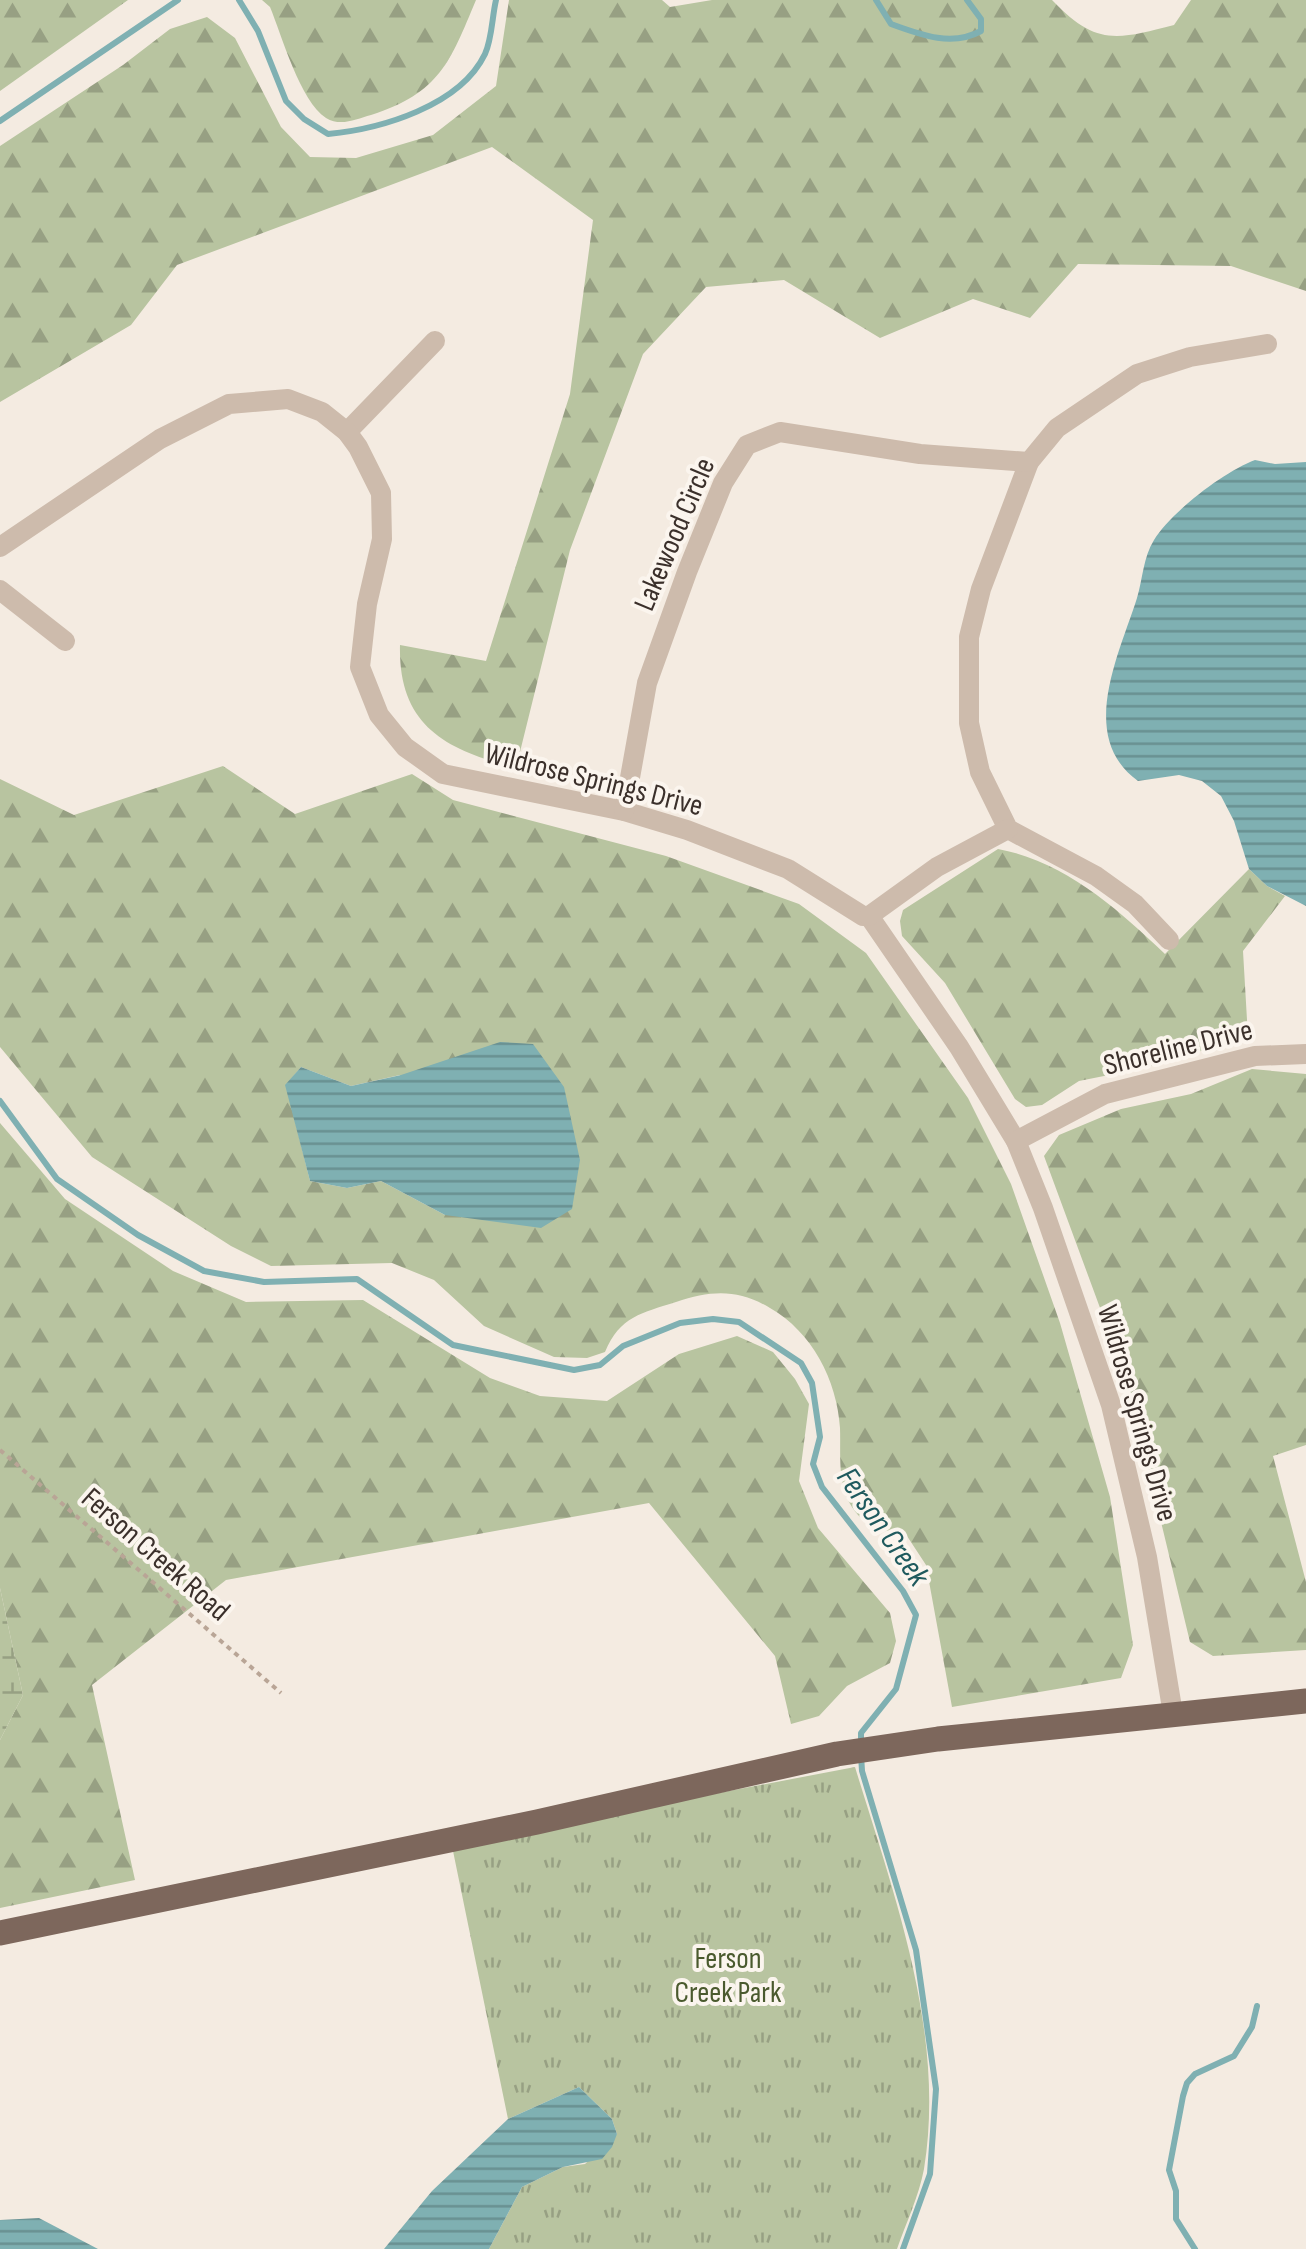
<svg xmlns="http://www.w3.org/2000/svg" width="1306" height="2249" viewBox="0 0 1306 2249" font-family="'Sofia Sans Condensed',sans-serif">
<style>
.forest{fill:url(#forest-firs);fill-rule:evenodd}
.wetland{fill:url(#wetland-marsh)}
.park{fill:url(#park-tufts)}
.water{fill:url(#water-rules)}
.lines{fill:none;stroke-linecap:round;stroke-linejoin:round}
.stream{stroke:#7fb0b2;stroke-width:6}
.path{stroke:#b9a596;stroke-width:4;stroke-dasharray:5 5;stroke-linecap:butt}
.minor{stroke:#cdbbac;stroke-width:20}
.major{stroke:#7d675c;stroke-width:25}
.labels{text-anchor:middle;stroke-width:8;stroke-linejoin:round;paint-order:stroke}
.street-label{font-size:30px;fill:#3b302b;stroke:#fbf5ee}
.park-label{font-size:30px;fill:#4a5a2e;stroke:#fbf5ee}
.water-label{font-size:32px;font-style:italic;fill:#1f5a5e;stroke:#fbf5ee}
</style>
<defs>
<pattern id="forest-firs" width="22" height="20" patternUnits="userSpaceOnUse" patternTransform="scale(2.5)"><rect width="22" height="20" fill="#b8c4a0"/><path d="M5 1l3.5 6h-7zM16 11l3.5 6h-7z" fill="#97a083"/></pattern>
<pattern id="wetland-marsh" width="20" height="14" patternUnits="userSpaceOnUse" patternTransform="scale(2.5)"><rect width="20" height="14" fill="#b8c4a0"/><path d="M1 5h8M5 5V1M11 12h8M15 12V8" fill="none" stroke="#97a083"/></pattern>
<pattern id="park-tufts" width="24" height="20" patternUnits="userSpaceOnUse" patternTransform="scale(2.5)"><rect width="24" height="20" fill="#b8c4a0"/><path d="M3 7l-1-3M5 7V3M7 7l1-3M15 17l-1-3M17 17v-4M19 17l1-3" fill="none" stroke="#97a083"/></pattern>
<pattern id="water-rules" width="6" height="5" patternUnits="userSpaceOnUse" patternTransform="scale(2.5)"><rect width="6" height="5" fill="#7fb0b2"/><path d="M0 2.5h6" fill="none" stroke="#699091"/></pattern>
</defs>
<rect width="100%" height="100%" fill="#f4ebe1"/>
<g class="forest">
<path d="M0 0H128L0 91Z"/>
<path d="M262 0H476C450 62 440 93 371 115 356 119 341 127 326 118 300 101 282 36 270 7Z"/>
<path d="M509 0H662L670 7 712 0H1052C1096 46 1116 40 1174 25L1191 0H1306V291L1231 266 1078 264 1030 318 973 299 880 338 784 280 706 287 643 354 570 550 516 768C446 750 398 726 400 645L486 661 570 394 593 220 492 147 177 265 131 325 0 402V146L123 65 170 29 207 17 235 38 281 127 310 157 356 158 433 135 496 86Z"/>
<path d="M223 766 295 814 412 774 453 800 666 856 799 904 866 953 968 1098 1011 1184 1060 1323 1110 1497 1133 1645 1121 1678 952 1707 926 1565 907 1536C890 1531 870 1528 858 1515 836 1490 841 1458 840 1428 837 1380 812 1332 770 1308 738 1289 712 1290 676 1302 642 1313 620 1316 605 1352L587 1358 554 1357 484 1326 434 1280 392 1263 271 1266 231 1246 92 1157 0 1047V779L74 815ZM301 1067 351 1086 400 1075 445 1215 381 1181 347 1188 310 1181 286 1085Z"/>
<path d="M998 849C1064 861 1118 909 1165 954L1249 869 1267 886 1285 896 1243 951 1248 1037 1144 1068 1079 1081 1042 1105 1026 1107 1015 1099 945 983 902 936 900 921 903 910Z"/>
<path d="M1252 1069 1306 1074V1445L1273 1456 1306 1582V1650L1213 1656 1190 1642 1127 1381 1044 1156 1059 1135 1121 1109 1191 1094Z"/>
<path d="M0 1123 65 1199 173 1271 246 1302 363 1300 490 1378 540 1396 607 1401 679 1354 737 1336 773 1352 795 1379 809 1404 799 1481 818 1528 890 1613 896 1641 890 1663 847 1686 819 1716 791 1724 775 1656 649 1503 226 1580 92 1685 135 1880 0 1908V1740L23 1695 0 1588Z"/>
</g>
<path class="wetland" d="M0 1588 23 1695 0 1740Z"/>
<path class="park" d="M855 1767C894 1895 946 2033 924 2169 919 2196 906 2223 897 2249H489L522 2187 563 2167 585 2164 617 2134 612 2119 579 2087 508 2119 453 1851 687 1799Z"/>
<g class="water">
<path d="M1255 460 1275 464 1306 462V906L1267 886 1249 869 1234 821 1221 796 1202 781 1179 775 1138 781C1077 737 1119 655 1137 598 1143 578 1143 558 1154 540 1171 512 1225 471 1255 460Z"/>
<path d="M500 1042 533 1044 564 1087 580 1160 572 1209 541 1228 445 1215 381 1181 347 1188 310 1181 285 1085 301 1067 351 1086 401 1075Z"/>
<path d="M579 2087 612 2119 617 2134 612 2147 602 2159 563 2167 522 2187 489 2249H384L432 2191 508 2119Z"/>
<path d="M39 2218 98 2249H0V2220Z"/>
</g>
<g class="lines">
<g class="stream">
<path d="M239 0 258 31 286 101 304 119 328 134C381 129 460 106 485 54 492 39 492 17 496 0"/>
<path d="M876 0 891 24C921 35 952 47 981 31V19L967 0"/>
<path d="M0 121 178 0"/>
<path d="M0 1101 57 1179 138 1235 204 1271 264 1282 357 1279 453 1345 574 1370 600 1365 623 1346 680 1323 713 1319 739 1322 801 1363 812 1383 820 1437 813 1464 822 1487 903 1591 916 1615 896 1689 861 1733V1743"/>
<path d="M861 1755 862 1771 916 1950 936 2089 930 2174 903 2249"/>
<path d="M1195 2249 1176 2219V2191L1169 2170 1183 2096 1187 2083 1195 2074 1234 2056 1252 2027 1257 2006"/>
</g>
<path class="path" d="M0 1450 281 1693"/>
<g class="minor">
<path d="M347 432 435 341"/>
<path d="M1029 462 981 589 969 637V723L980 772 1008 829 1096 876 1135 904 1169 940"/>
<path d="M0 547 160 439 229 404 288 399 322 412 347 432 358 447 381 493 382 539 367 604 360 667 379 715 405 747 443 774 624 811 687 830 788 869 863 916H869L959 1047 1016 1141 1043 1208 1111 1405 1147 1557 1173 1714"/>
<path d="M0 590 65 641"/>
<path d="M624 811 647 683 687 572 723 483 747 445 780 432 920 454 1029 462 1057 428 1137 374 1190 357 1267 344"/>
<path d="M869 916 937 867 1008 829"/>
<path d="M1016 1141 1105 1094 1255 1056 1306 1054"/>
</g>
<path class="major" d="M0 1933 537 1822 837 1754 938 1739 1306 1701"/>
</g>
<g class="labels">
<g class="street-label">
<text transform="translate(674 534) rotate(-67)" y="10">Lakewood Circle</text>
<text transform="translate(594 779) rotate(14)" y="10">Wildrose Springs Drive</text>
<text transform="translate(1178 1047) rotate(-14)" y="10">Shoreline Drive</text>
<text transform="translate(1138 1413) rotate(74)" y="10">Wildrose Springs Drive</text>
<text transform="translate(156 1554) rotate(41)" y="10">Ferson Creek Road</text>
</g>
<g class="park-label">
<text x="728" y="1968">Ferson<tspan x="728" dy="34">Creek Park</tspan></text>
</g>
<g class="water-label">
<text transform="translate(884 1526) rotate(55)" y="11">Ferson Creek</text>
</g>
</g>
</svg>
